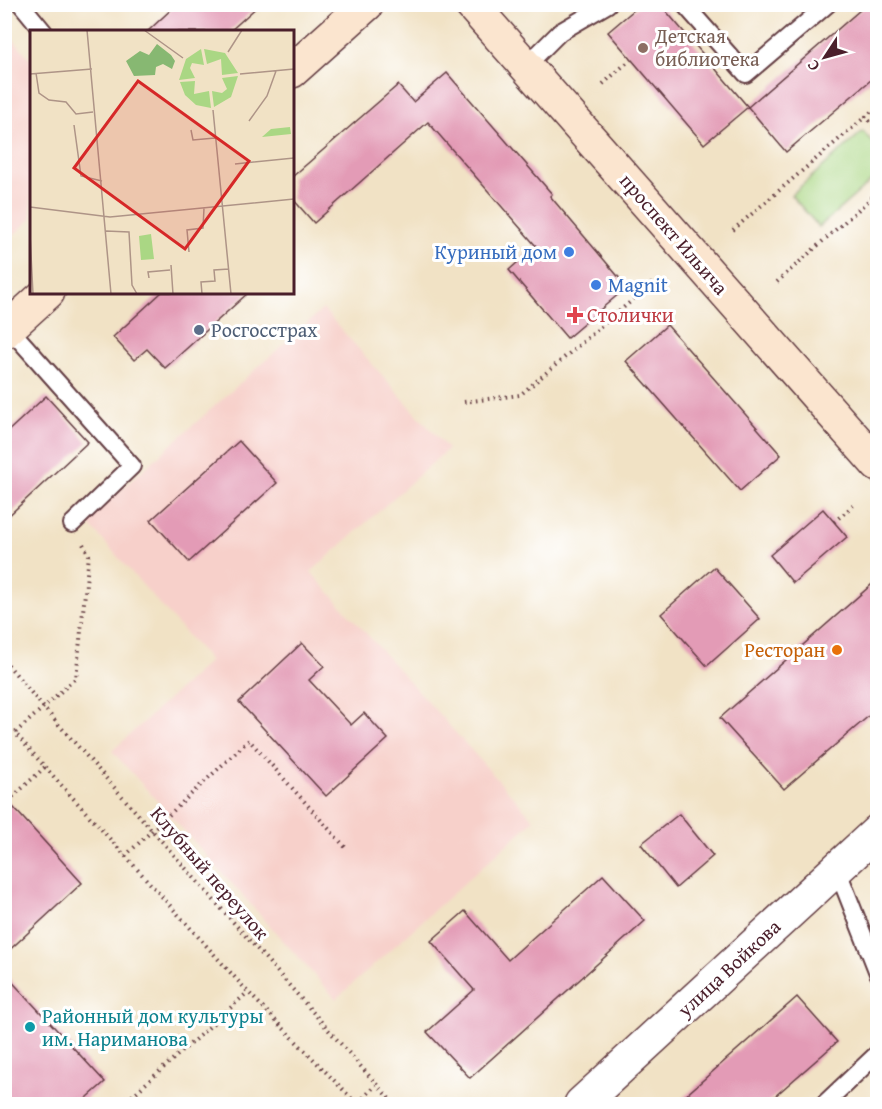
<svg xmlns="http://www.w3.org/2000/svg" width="882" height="1109" viewBox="0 0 882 1109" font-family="'Gentium Book Plus',serif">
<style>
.built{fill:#f7d0ca}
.green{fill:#aad784;stroke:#7a7b58;stroke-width:1.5}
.building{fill:#e39bb6}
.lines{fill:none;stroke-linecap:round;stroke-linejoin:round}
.lane-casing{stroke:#633c42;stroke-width:20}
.street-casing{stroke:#633c42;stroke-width:36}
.secondary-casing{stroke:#633c42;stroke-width:36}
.path{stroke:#633c42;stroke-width:4;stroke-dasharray:1.5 4.5;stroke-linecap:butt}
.lane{stroke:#fff;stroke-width:16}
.street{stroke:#fff;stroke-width:33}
.secondary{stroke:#fbe5cf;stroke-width:33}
.education-dot{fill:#8d6e63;stroke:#fff;stroke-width:2}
.shop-dot{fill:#3f7fe0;stroke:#fff;stroke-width:2}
.health-dot{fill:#e0444e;stroke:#fff;stroke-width:2}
.service-dot{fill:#5c6f8a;stroke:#fff;stroke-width:2}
.food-dot{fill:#e8710a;stroke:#fff;stroke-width:2}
.culture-dot{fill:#0f9aa8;stroke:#fff;stroke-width:2}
.labels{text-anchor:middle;stroke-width:6;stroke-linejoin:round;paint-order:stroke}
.education-label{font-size:20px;fill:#785e54;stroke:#fff;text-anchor:start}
.street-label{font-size:20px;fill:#4a1f2b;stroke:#fff}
.shop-label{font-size:20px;fill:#366cbe;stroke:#fff;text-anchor:end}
.health-label{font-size:20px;fill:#be3a42;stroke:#fff;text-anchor:start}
.service-label{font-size:20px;fill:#4e5e75;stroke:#fff;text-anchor:start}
.food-label{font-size:20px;fill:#c56008;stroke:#fff;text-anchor:end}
.culture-label{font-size:20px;fill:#0d838f;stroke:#fff;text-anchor:start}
.inset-road{fill:none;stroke:#ae9487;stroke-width:1.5}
.view{fill:#d62828;fill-opacity:0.15;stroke:#d62828;stroke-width:3}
.inset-edge{fill:none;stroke:#4a1f2b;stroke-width:3}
</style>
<rect width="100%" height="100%" fill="#fff"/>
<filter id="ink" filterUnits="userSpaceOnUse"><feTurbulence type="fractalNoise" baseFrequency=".0167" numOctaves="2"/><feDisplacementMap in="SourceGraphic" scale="12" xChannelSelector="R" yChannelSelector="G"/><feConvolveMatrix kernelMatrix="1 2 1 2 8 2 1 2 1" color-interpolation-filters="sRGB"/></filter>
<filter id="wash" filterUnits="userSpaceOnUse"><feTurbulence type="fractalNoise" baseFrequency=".008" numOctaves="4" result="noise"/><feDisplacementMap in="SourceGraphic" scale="24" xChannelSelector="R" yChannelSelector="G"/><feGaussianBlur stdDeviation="1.35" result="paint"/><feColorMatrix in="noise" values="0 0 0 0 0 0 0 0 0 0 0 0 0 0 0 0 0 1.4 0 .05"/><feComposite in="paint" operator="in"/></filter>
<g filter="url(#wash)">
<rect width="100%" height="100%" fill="#f1e2c5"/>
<g class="built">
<path d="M5 30 32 61 31 219 5 243Z"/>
<path d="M323 309 448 449 311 572 534 820 336 999 112 751 210 661 86 521Z"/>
</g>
<path class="green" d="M863 131 877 148V176L819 227 791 195Z"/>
<g id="blocks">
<g class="building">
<path d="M177 4H260L229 32H147Z"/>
<path d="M641 4H660L748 107 704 144 608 32Z"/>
<path d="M867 4H878V74L786 152 748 107Z"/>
<path d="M447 73 552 194 550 196 627 287 567 338 509 270 536 246 428 122 314 223 292 198V177L398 85 413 102Z"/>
<path d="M162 292H249L165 368 147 349 134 360 113 337Z"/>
<path d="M667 325 781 455 740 491 626 361Z"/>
<path d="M46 396 88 442 4 520V435Z"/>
<path d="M239 441 277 483 189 562 151 520Z"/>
<path d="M823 509 847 537 793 583 770 555Z"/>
<path d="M714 567 760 619 707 666 661 614Z"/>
<path d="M878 579V708L784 789 720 718Z"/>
<path d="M302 643 324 666 309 680 351 725 364 713 388 739 326 796 239 702Z"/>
<path d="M4 797 82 883 4 955Z"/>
<path d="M679 814 713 856 676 888 641 844Z"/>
<path d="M603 875 645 921 470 1078 427 1032 474 990 431 941 465 911 508 960Z"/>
<path d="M4 973 105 1082 80 1104H4Z"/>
<path d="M797 997 837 1042 766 1104H676Z"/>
</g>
</g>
</g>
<g filter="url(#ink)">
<use href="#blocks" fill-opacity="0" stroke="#633c42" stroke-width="1.5"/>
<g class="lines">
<g class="lane-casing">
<g id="lane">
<path d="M21 4 44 32"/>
<path d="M684 4 746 74 828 4"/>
<path d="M526 66 560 32 608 4"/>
<path d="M9 328 132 466 72 524"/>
<path d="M837 869 878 973"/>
<path d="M824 1104 878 1053"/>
</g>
</g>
<g class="street-casing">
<path id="street" d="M581 1104 878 831"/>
</g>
<g class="secondary-casing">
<g id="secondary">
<path d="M471 4 878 465"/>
<path d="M292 71 367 4"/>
<path d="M4 332 48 292"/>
</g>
</g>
<g class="path">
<path d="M603 84 631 59"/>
<path d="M865 116 878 130"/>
<path d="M733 230 878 106"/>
<path d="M777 282 878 192"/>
<path d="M464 402 520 395 655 281"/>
<path d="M834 522 855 504"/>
<path d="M4 660 44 708 394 1104"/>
<path d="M45 767 248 992 357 1104 376 1085"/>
<path d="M4 805 45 767 15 733 76 678 89 555 82 542"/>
<path d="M125 856 249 740 346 848"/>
<path d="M123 1104 248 992"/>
</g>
<use href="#lane" class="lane"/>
<use href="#street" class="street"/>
<use href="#secondary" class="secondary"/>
</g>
</g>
<circle class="education-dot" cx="643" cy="48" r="6"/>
<g class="shop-dot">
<circle cx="569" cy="252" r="6"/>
<circle cx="596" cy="285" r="6"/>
</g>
<path class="health-dot" d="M572 306h6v6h6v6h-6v6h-6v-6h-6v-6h6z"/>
<circle class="service-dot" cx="199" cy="330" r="6"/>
<circle class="food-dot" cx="837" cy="650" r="6"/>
<circle class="culture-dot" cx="30" cy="1027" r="6"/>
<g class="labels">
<g class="education-label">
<text x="655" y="43">Детская<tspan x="655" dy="23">библиотека</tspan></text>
</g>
<g class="street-label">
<text transform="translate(674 234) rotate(49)" y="7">проспект Ильича</text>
<text transform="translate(210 873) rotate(49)" y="7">Клубный переулок</text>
<text transform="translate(729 968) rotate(-43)" y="7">улица Войкова</text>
</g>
<g class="shop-label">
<text x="557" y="259">Куриный дом</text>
<text x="608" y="292" text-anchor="start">Magnit</text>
</g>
<g class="health-label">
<text x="587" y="322">Столички</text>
</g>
<g class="service-label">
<text x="211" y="337">Росгосстрах</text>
</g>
<g class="food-label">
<text x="825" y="657">Ресторан</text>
</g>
<g class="culture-label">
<text x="42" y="1023">Районный дом культуры<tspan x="42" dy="23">им. Нариманова</tspan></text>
</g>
</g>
<g transform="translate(30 30)">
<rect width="264" height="264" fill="#f1e2c5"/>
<path d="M171 19 174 35 162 33 160 38 165 48 149 50 156 29ZM174 19 195 23 208 43 192 45 191 29 177 34ZM208 46 201 67 184 77 182 61 192 63 197 59 192 48ZM165 51 164 64 179 61 181 78 166 75 155 65 150 52ZM260 97 261 104 232 107 241 99ZM121 204 124 229 111 230 109 206Z" fill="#aad784"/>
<path d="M127 14 141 25 145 31 142 39 133 34 126 37 125 45 104 46 96 31 110 21 119 25Z" fill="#87b872"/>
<path class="inset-road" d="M57 0 81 264M114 0 153 28M198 22 212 0M6 43 9 63 19 70 36 72 46 84 63 82M0 44 62 39M210 44 264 39M183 80 201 264M219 91 237 66 246 41M44 95 51 146 72 151M161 100 163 110 185 108M205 134 264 128M0 177 80 187 264 169M76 201 99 202 102 255 107 264M0 204 3 264M159 222 157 200 173 198 174 178M141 235 143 264M119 248 118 242 140 240M172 264 171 252 185 251 184 240 199 239"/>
<path class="view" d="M108 51 219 131 155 219 44 138Z"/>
<rect width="264" height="264" class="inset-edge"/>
</g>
<rect width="882" height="1109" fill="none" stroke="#fff" stroke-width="24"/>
<g transform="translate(825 57) rotate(234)" stroke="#ffffff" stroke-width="4.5" paint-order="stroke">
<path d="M0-4.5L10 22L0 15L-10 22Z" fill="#4a1f2b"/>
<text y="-9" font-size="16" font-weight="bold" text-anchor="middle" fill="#4a1f2b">С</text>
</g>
</svg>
